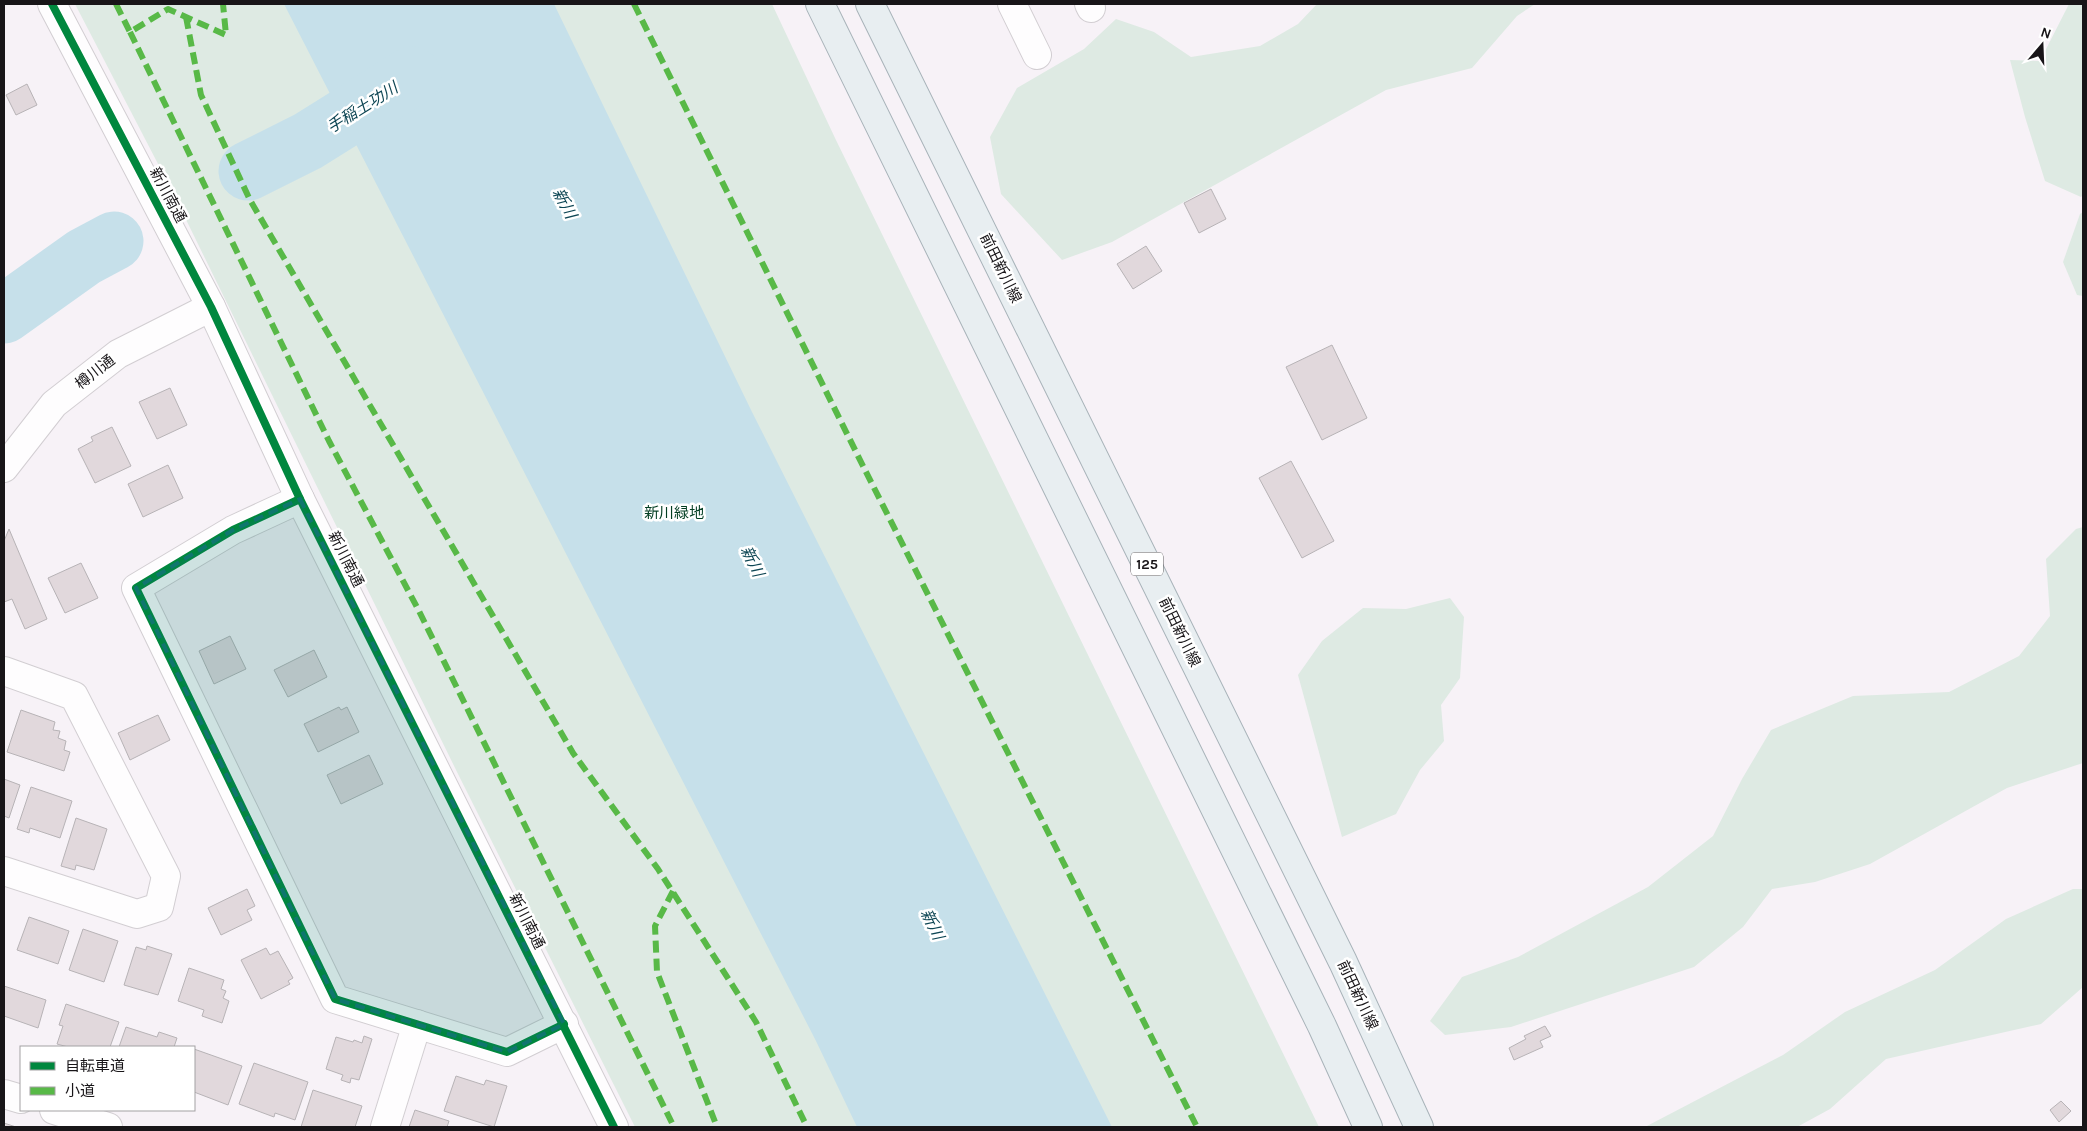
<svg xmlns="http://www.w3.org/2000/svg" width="2087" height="1131" viewBox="0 0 2087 1131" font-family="Karla,'Noto Sans JP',sans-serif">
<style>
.green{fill:#deeae3}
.water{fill:#c6e0ea}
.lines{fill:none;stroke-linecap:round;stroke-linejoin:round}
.river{stroke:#c6e0ea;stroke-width:59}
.building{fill:#e1d8dc;stroke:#b7b3b6}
.minor-casing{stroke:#d2ced2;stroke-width:30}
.major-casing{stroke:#a8b3b9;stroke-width:30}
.minor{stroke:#fefdfe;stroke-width:28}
.major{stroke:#e8eef1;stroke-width:28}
.quiet{stroke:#58b947;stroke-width:6;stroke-dasharray:12 6;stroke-linecap:butt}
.cycleway-casing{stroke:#fff;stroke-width:11}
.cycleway{stroke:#00873e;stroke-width:8}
.marked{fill:#0f766e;fill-opacity:0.2;stroke:#0f766e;stroke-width:4;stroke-dasharray:10 6;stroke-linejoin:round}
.labels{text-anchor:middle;stroke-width:5;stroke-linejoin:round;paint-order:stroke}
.shield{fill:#fff;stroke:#5d5b5d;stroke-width:1}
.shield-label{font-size:14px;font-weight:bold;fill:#181518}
.street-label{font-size:15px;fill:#181518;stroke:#fff}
.park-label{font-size:15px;fill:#033e22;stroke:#fff}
.water-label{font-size:16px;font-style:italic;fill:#0e4654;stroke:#fff}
</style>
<rect width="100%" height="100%" fill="#f7f2f7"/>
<g class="green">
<path d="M75 4H772L835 138 1319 1127H635L457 772 170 187Z"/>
<path d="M1317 4H1535L1517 16 1472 68 1386 90 1112 242 1062 260 1001 194 990 137 1017 88 1084 49 1116 19 1154 32 1191 57 1260 46 1298 24Z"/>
<path d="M2069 4H2083V195L2081 197 2045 181 2025 117 2010 60 2040 61Z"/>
<path d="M2083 212V296L2077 295 2063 262 2080 214Z"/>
<path d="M2083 527V763L2007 788 1870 864 1815 882 1772 889 1743 927 1694 967 1511 1027 1445 1035 1430 1021 1462 977 1518 957 1648 887 1713 836 1742 779 1771 730 1853 696 1949 692 2019 656 2050 616 2046 559 2076 529Z"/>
<path d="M1450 598 1464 617 1460 678 1441 705 1444 741 1420 770 1396 814 1342 837 1298 675 1322 641 1363 608 1406 609Z"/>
<path d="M2073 889H2083V987L2041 1024 1886 1059 1830 1109 1797 1127H1645L1783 1055 1845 1012 1935 970 2006 919Z"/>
</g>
<path class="water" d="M284 4H554L752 412 1112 1127H857L816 1041Z"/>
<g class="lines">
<g class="river">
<path d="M248 171 308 141 412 76"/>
<path d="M4 314 84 257 114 241"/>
</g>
</g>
<g class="building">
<path d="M27 84 37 105 16 115 6 95Z"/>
<path d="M1211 189 1226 219 1199 233 1184 203Z"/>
<path d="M1146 246 1162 271 1133 289 1117 264Z"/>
<path d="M1332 345 1367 418 1322 440 1286 367Z"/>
<path d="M170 388 187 425 157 439 139 402Z"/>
<path d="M112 427 131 466 95 483 78 449 93 441 91 437Z"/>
<path d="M1291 461 1334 541 1302 558 1259 478Z"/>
<path d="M168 465 183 498 143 517 128 484Z"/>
<path d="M9 529 47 619 25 629 12 599 4 602V541Z"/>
<path d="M81 563 98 598 65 613 48 578Z"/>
<path d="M230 636 246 669 214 684 199 651Z"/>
<path d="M314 650 327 677 288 697 274 670Z"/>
<path d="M339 707 341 710 347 707 359 732 318 752 304 724Z"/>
<path d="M21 710 55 722 53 730 60 731 58 738 66 741 64 750 70 752 64 771 7 752Z"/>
<path d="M158 715 170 740 130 760 118 733Z"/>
<path d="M369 755 383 784 341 804 327 775Z"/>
<path d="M4 779 20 785 9 818 4 816Z"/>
<path d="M31 787 72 801 60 838 30 828 29 833 17 829Z"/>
<path d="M76 818 107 829 94 870 76 865 75 870 61 866Z"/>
<path d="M247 889 255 906 247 910 252 920 221 935 208 908Z"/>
<path d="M29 917 69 931 58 964 17 950Z"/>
<path d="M83 929 118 941 104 982 69 970Z"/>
<path d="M147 946 172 954 158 995 124 985 136 947 146 950Z"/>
<path d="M266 948 270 955 278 951 293 978 288 981 290 984 261 999 241 960Z"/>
<path d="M189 968 224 980 221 989 226 991 223 998 229 1001 222 1023 202 1016 204 1010 178 1001Z"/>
<path d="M4 986 46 1000 38 1028 4 1016Z"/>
<path d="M66 1004 119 1022 110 1047H68L57 1044 63 1026 59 1025Z"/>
<path d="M1545 1026 1551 1036 1540 1041 1543 1047 1514 1060 1509 1048 1526 1039 1524 1036Z"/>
<path d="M126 1027 157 1037 159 1032 177 1038 174 1047H119Z"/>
<path d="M364 1036 372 1039 359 1080 351 1078 350 1083 341 1080 343 1075 326 1069 336 1037 353 1042 354 1040 362 1043Z"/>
<path d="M194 1049 242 1066 228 1105 194 1092Z"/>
<path d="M254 1063 308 1082 295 1120 275 1113 274 1117 239 1104Z"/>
<path d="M456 1076 484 1085 486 1080 507 1086 494 1127 444 1111Z"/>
<path d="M313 1090 362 1106 355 1127H301Z"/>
<path d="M2061 1101 2071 1111 2059 1122 2050 1110Z"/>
<path d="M415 1110 449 1121 447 1127H409Z"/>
<path d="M4 1123 16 1127H4Z"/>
</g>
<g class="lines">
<g class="minor-casing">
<g id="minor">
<path d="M52 4 211 307 300 499 614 1127"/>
<path d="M1012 4 1037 55"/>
<path d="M1089 4 1091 8"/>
<path d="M4 468 54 404 118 354 211 307"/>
<path d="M300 499 233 530 136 588 335 999 507 1052 564 1024"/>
<path d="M4 671 74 696 166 876 159 907 137 914 4 871"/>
<path d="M4 1094 21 1099"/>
<path d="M54 1110 108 1127"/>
<path d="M385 1127 417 1024"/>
</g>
</g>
<g class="major-casing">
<g id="major">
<path d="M820 4 1322 1026 1368 1127"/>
<path d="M870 4 1343 962 1419 1127"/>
</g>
</g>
<use href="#minor" class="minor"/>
<use href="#major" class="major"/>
<g class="quiet">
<path d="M116 4 130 32 168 9 226 35 223 4"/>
<path d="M634 4 863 466 1197 1127"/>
<path d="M186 17 201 95 250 200 573 753 658 869 756 1022 807 1127"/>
<path d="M130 32 329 441 419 611 674 1127"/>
<path d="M673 891 655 926 657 972 717 1127"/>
</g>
<g class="cycleway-casing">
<g id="cycleway">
<path d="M52 4 211 307 300 499 614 1127"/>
<path d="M300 499 233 530 136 588 335 999 507 1052 564 1024"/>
</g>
</g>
<use href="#cycleway" class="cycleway"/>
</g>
<path class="marked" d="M300 499 564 1024 507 1052 335 999 136 588 233 530Z"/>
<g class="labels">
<rect class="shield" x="1131" y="552.5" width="32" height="23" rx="4"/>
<g class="shield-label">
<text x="1147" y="569">125</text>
</g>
<g class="street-label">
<text transform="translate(168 195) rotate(62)" y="5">新川南通</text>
<text transform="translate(1001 268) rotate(64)" y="5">前田新川線</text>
<text transform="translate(95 372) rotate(-38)" y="5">樽川通</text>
<text transform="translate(346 559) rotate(63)" y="5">新川南通</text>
<text transform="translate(1180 632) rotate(64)" y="5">前田新川線</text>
<text transform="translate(527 921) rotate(63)" y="5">新川南通</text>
<text transform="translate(1358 995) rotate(65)" y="5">前田新川線</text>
</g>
<g class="park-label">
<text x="674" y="518">新川緑地</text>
</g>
<g class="water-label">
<text transform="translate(362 107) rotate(-32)" y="6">手稲土功川</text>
<text transform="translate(565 203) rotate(62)" y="6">新川</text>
<text transform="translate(753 561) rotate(64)" y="6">新川</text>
<text transform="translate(933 924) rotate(64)" y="6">新川</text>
</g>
</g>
<rect width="2087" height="1131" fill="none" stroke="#181518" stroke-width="10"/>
<rect x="20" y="1046" width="175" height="65" fill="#ffffff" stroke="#a3a1a3"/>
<rect x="30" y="1062" width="25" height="8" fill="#00873e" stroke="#a3a1a3"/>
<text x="65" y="1071" font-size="15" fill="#181518">自転車道</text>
<rect x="30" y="1087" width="25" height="8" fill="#58b947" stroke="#a3a1a3"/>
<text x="65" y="1096" font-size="15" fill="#181518">小道</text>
<g transform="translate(2042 45) rotate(19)" stroke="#ffffff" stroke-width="4" paint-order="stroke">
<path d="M0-4L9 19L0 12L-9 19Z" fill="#181518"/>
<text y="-8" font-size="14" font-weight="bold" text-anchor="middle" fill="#181518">N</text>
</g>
</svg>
